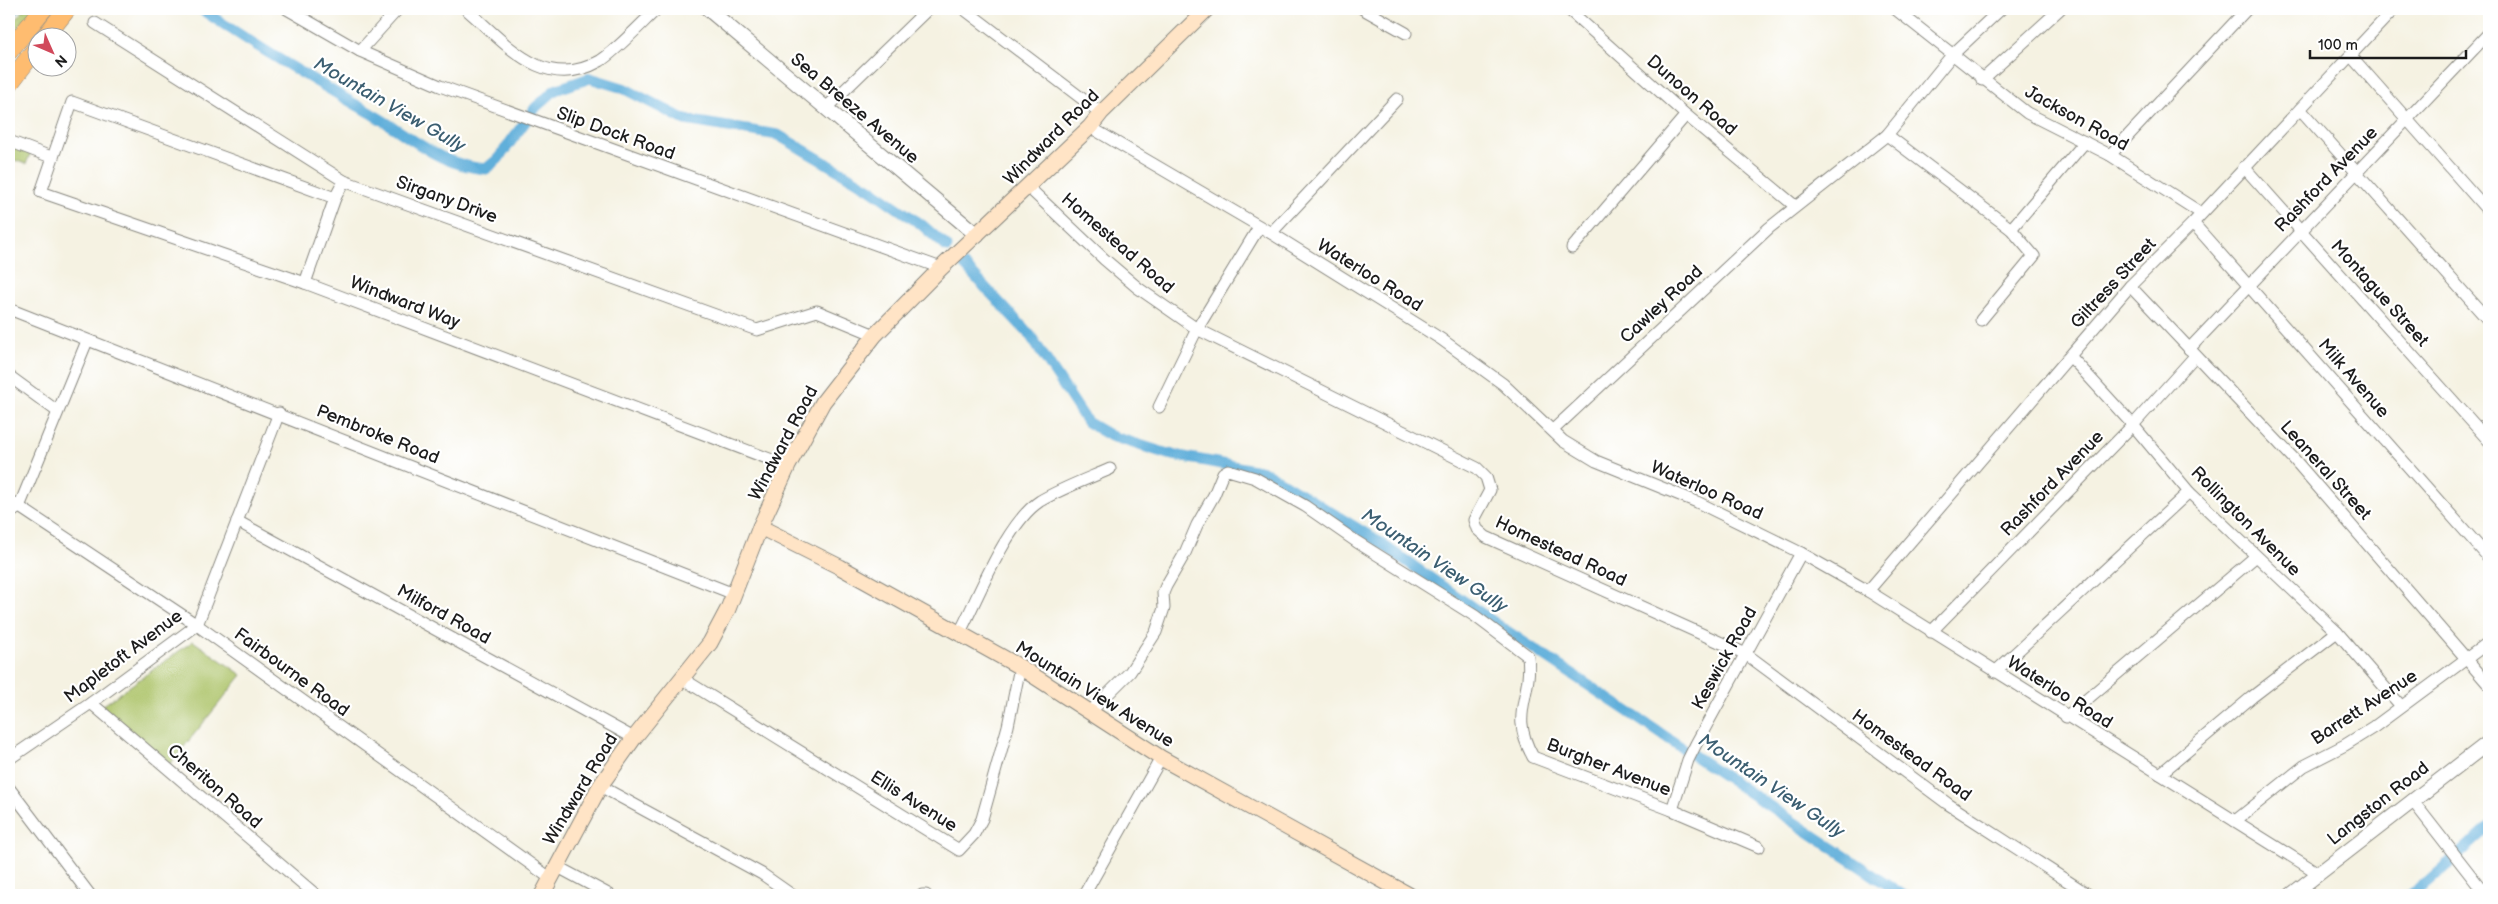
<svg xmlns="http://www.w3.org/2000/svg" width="2498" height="904" viewBox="0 0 2498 904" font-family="'Balsamiq Sans',sans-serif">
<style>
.green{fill:#acc368;stroke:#647042}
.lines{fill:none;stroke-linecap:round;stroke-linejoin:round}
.stream{stroke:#60afda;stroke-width:3}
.canal{stroke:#60afda;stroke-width:11}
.minor-casing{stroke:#88877f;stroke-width:13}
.tertiary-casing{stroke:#88877f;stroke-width:16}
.secondary-casing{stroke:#88877f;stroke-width:17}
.trunk-casing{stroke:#88877f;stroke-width:19}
.minor{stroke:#fff;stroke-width:11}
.tertiary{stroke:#fff;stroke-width:14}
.secondary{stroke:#ffe4c6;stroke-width:15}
.trunk{stroke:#febc70;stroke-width:18}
.labels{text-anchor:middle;stroke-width:4.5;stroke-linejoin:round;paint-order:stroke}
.street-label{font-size:18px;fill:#1c1c1c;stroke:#fff}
.water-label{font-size:19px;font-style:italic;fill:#3b5e71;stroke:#fff}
</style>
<rect width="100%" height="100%" fill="#fff"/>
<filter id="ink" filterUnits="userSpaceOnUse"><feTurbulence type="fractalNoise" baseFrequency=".02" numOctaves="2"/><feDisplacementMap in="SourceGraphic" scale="10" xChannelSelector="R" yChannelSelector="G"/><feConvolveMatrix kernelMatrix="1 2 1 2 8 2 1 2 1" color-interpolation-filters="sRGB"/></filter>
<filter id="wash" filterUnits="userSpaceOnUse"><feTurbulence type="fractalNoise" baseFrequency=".0096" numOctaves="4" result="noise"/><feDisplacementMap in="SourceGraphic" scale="20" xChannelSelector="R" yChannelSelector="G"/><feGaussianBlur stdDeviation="1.12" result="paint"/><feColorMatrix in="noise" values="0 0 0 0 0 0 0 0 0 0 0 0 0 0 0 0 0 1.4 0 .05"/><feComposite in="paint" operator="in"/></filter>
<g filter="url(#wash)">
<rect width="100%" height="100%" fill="#f5f2e2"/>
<g class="green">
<path d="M25 9H33L9 39V26Z"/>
<path d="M9 140 32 150 26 164 9 158Z"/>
<path d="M193 641 242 675 170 764 102 706Z"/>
</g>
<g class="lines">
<path class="stream" d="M9 20 20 9"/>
<g class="canal">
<path d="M201 9C258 48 317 82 377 117 416 140 439 165 486 169L498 159 536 107 555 90 590 78 623 88 685 120 778 135 870 189 922 225 947 247"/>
<path d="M965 266 1030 335 1087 422 1111 436 1168 454 1265 472 1373 538 1501 627 1903 895"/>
<path d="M2408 895 2427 883 2489 827"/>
</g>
</g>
</g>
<g filter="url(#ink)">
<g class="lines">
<g class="minor-casing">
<g id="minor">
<path d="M287 9 360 51 440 86 941 268"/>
<path d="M466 9C506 43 543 93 600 61 615 52 643 22 657 9"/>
<path d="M964 9 1101 113"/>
<path d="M1363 9 1406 33"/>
<path d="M1568 9 1686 115 1795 206"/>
<path d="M1895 9 2027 113 2110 155 2201 213"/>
<path d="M95 23 344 181"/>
<path d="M360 51 398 9"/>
<path d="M2351 56 2489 212"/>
<path d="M1982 80 2060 9"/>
<path d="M826 108 928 9"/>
<path d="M2300 109 2489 321"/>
<path d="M1090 127 1271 233 1441 339 1503 384 1563 441 1596 461 1697 502 1801 553 1868 591 2318 873"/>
<path d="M1887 135 2011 229 2034 256 1981 320"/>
<path d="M9 141 51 157"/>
<path d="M2110 155 2247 9"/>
<path d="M2244 167 2489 441"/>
<path d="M1028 187 1104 259 1138 288 1197 329 1477 468 1486 477 1490 490 1474 520 1477 529 1486 537 1746 654 1948 804 2089 895"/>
<path d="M2193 223 2489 558"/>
<path d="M2011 229 2085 142"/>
<path d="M1271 233 1397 99"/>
<path d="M1572 248 1686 115"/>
<path d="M305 283 335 198"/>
<path d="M2130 286 2293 458 2489 685"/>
<path d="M9 309 734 594"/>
<path d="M2189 349 2489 33"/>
<path d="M2070 356 2133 425 2189 492 2337 632 2401 706"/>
<path d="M9 376 57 411"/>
<path d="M1159 407 1197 329 1259 227"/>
<path d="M1553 430 1769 228 1887 135 1952 55 2001 9"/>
<path d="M788 466 305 283 41 192 72 102 335 198 344 181 757 330 817 311 875 335"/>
<path d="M9 500 197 625 550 878"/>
<path d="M9 514 19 507 87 341"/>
<path d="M237 521 634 738"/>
<path d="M1868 591 2130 286 2193 223 2394 9"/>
<path d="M1931 632 2133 425 2195 356"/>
<path d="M959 634C978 598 1006 523 1040 501 1062 488 1087 479 1110 469"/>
<path d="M1995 672 2189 492"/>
<path d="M683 679 959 850 974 834 982 819 1008 726 1020 667"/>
<path d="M91 703 316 895"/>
<path d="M1090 712 1130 672 1156 632 1164 608 1163 593 1166 586 1185 553 1197 525 1214 495 1223 473 1228 470 1255 478 1305 506 1357 542 1475 616 1528 656C1533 698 1508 712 1533 757L1672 810 1759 847"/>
<path d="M2066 717 2255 557"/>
<path d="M9 759 91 703 197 625 279 413"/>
<path d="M2160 774 2252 697 2337 632"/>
<path d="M600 786 762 874 792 895"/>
<path d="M9 788 90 895"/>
<path d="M2412 800 2486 895"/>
<path d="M1672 810 1688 760 1696 744 1801 553"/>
<path d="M2235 821 2304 766 2345 745 2374 727 2489 642"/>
<path d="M556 866 610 895"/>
<path d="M922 895H926"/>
<path d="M1084 895 1161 758"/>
</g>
</g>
<g class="tertiary-casing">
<g id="tertiary">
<path d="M708 9 977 235"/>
<path d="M2291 895 2489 742"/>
</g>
</g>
<g class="secondary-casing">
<g id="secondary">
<path d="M760 527 840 567 1020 667 1161 758 1409 895"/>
<path d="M542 895 600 786 634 738 710 643 728 609 760 527 788 466 823 402 875 335 941 268 1090 127 1101 113 1207 9"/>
</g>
</g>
<g class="trunk-casing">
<g id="trunk">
<path d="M44 38 67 9"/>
<path d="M9 51 43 9"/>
<path d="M9 84 38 46"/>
</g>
</g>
<use href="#minor" class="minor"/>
<use href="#tertiary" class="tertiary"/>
<use href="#secondary" class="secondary"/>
<use href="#trunk" class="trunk"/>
</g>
</g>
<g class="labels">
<g class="street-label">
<text transform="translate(1692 95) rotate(41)" y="6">Dunoon Road</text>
<text transform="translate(855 108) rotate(40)" y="6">Sea Breeze Avenue</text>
<text transform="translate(2077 118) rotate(29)" y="6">Jackson Road</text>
<text transform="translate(616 133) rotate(20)" y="6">Slip Dock Road</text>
<text transform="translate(1051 137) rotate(-45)" y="6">Windward Road</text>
<text transform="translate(2326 179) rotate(-46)" y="6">Rashford Avenue</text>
<text transform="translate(447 199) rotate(20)" y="6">Sirgany Drive</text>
<text transform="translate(1118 243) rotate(41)" y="6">Homestead Road</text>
<text transform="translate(1370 275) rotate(32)" y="6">Waterloo Road</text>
<text transform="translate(2113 283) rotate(-47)" y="6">Giltress Street</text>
<text transform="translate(2380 293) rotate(48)" y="6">Montague Street</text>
<text transform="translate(405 302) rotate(21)" y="6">Windward Way</text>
<text transform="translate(1661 304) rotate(-43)" y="6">Cawley Road</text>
<text transform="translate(2354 378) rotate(49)" y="6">Milk Avenue</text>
<text transform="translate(378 434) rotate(22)" y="6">Pembroke Road</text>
<text transform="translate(783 443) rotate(-62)" y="6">Windward Road</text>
<text transform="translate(2326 470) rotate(48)" y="6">Leaneral Street</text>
<text transform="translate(2052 483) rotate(-46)" y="6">Rashford Avenue</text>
<text transform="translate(1707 490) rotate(24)" y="6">Waterloo Road</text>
<text transform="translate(2246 521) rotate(45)" y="6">Rollington Avenue</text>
<text transform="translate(1561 551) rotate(25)" y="6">Homestead Road</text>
<text transform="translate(444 614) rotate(29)" y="6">Milford Road</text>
<text transform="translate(123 656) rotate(-37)" y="6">Mapletoft Avenue</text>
<text transform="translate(1724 658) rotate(-61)" y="6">Keswick Road</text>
<text transform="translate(292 672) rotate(36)" y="6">Fairbourne Road</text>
<text transform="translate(2060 692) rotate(32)" y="6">Waterloo Road</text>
<text transform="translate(1095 694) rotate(32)" y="6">Mountain View Avenue</text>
<text transform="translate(2364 707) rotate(-33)" y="6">Barrett Avenue</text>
<text transform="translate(1912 755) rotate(36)" y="6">Homestead Road</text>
<text transform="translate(1609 767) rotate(21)" y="6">Burgher Avenue</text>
<text transform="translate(215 786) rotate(41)" y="6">Cheriton Road</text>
<text transform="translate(580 789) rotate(-59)" y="6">Windward Road</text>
<text transform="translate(914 801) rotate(32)" y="6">Ellis Avenue</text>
<text transform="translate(2378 803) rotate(-38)" y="6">Langston Road</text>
</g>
<g class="water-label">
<text transform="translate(390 104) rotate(30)" y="7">Mountain View Gully</text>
<text transform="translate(1435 560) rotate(34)" y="7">Mountain View Gully</text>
<text transform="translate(1772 785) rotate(34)" y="7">Mountain View Gully</text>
</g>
</g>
<rect width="2498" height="904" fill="none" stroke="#fff" stroke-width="30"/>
<g transform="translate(52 52) rotate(135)"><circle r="24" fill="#ffffff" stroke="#a4a4a4"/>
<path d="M0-4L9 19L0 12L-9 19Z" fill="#d1495b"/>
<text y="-8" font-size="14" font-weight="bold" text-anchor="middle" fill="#1c1c1c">N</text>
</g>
<path d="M2310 50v8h156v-8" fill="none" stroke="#1c1c1c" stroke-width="2.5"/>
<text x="2318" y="50" font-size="15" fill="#1c1c1c" stroke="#ffffff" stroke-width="4" paint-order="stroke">100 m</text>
</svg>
